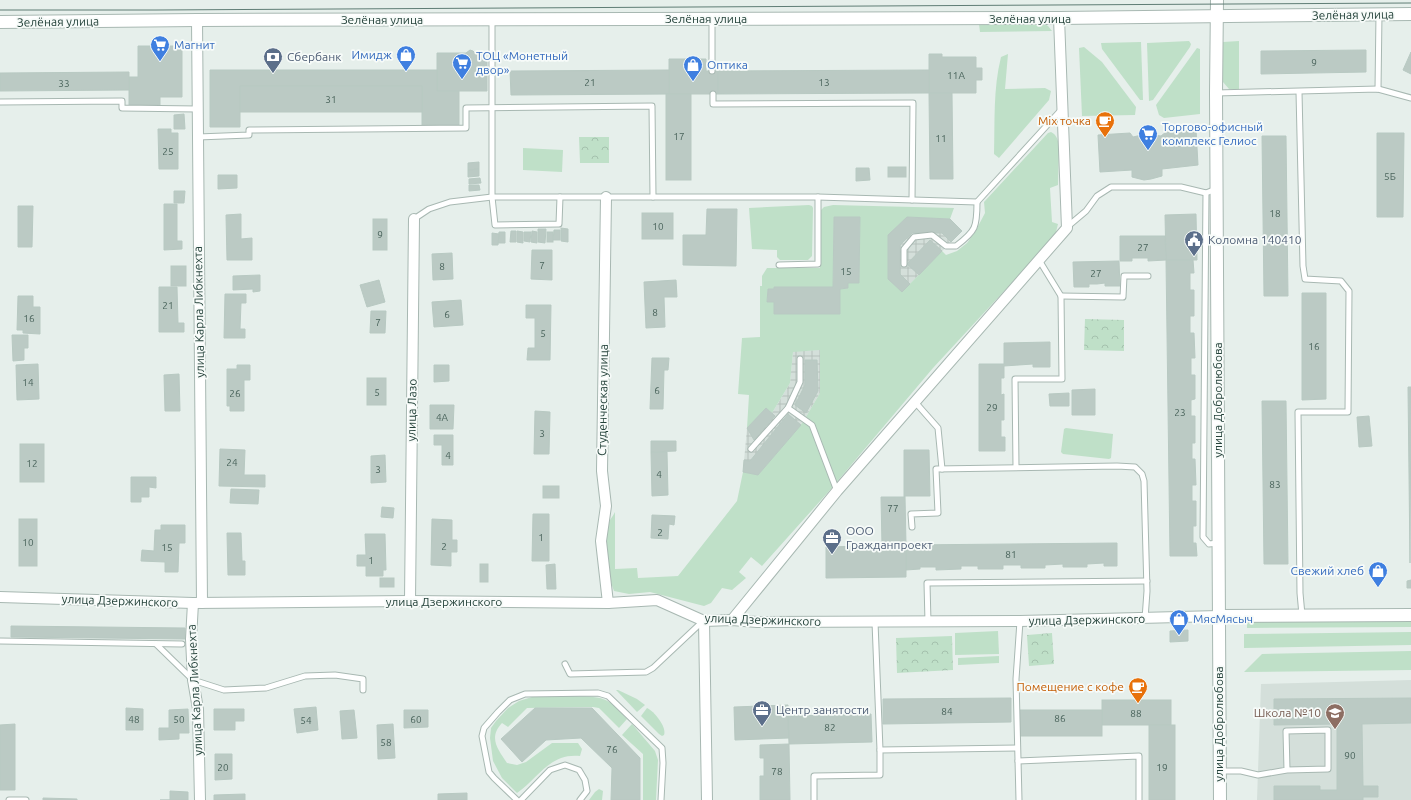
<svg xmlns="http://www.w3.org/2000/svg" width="1411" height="800" viewBox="0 0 1411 800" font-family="Ubuntu,sans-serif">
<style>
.built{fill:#d4dfda}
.industrial{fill:url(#industrial-grid)}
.green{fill:#bfe0c8;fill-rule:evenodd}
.park{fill:url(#park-crowns)}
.building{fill:#bbcac4;stroke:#b8c9c2}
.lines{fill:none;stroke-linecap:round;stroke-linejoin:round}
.service-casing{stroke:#a8b8b2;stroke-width:7}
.minor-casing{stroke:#a8b8b2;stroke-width:12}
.tertiary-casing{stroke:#a8b8b2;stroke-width:14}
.service{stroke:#fff;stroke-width:5}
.minor{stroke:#fff;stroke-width:10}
.tertiary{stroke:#fff;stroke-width:12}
.tram{stroke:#5f7d75;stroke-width:1}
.labels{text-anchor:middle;stroke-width:3.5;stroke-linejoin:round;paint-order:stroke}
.number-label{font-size:10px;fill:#4a645c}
.street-label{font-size:12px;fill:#24423a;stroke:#f7fbf9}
.shop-label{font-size:12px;fill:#366cbe;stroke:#f7fbf9;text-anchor:start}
.service-label{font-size:12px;fill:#4e5e75;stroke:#f7fbf9;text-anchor:start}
.food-label{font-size:12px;fill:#c56008;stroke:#f7fbf9;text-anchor:end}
.education-label{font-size:12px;fill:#785e54;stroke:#f7fbf9;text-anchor:end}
</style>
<defs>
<pattern id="industrial-grid" width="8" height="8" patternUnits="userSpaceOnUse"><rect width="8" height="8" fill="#d4dfda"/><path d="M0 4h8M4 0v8" fill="none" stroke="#b6c1bc"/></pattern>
<pattern id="park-crowns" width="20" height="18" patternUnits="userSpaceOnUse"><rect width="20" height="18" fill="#bfe0c8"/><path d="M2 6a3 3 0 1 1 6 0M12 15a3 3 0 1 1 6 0" fill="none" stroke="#a4c1ad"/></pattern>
</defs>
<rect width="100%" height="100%" fill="#e6efeb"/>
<path class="built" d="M1411 680V800H1257L1261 684Z"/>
<g class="industrial">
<path d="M907 217 950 219 962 231 902 292 888 279V235Z"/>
<path d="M820 350V393L803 422 758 475 743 472 747 428 766 408 772 413 790 383 793 351Z"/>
</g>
<g class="green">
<path d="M1043 23 1048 26 1052 31 980 32 979 24Z"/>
<path d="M1189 41 1191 44 1190 47 1153 100 1149 101 1147 43Z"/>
<path d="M1239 41V90L1229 89 1223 82V42Z"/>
<path d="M1141 42 1143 100H1140L1102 49 1101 43Z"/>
<path d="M1084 47 1102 62 1136 107 1135 115 1082 116 1079 48Z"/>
<path d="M1197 48 1200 49V114L1164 118 1159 115 1156 105Z"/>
<path d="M1008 54 1005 89 1045 88 1051 91 1049 100 999 158 994 154C995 121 993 89 1001 57Z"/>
<path d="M1051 132C1057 135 1058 140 1059 146L1058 185 1050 188 1052 222 1058 224 1055 236 933 368 830 490 762 566 751 557 739 572 746 578 732 590 722 588 711 603 704 606 650 592 629 594 614 591C608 574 601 543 607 525 609 521 613 516 615 512V569L637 568 638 578 678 576 737 501 743 472 758 475 803 422 820 393V350L793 352 790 383 772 413 766 408 747 428 749 395 738 394 742 338 760 337V286H762V276L767 268H820L821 216V210L824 207 833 205 954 208 950 219 907 217 888 235V279L902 292 942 251 946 255 957 251 967 243 975 232 985 213 984 202 1048 133ZM834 217H860L859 283H848V288L840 289V314H774V302H767L768 289H774V287H833Z"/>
<path d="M523 148 563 150 562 172 523 170Z"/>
<path d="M809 205 812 206 813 208 812 256 808 260H780L777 257V250L752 249 749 208Z"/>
<path d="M1064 429 1066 428 1113 434 1111 458 1109 459 1063 454 1061 452Z"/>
<path d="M1411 615V627L1247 628V617Z"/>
<path d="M998 631 999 654 955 655V633Z"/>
<path d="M1411 632V645L1244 648V634Z"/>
<path d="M1411 651V670L1244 672 1262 654Z"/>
<path d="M999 656V663L958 665V658Z"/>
<path d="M616 690H618L637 699 645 705 637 712Z"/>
<path d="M532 697C550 697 587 694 603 699 613 702 620 712 627 719L619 728 599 708 593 707 527 708 508 727 502 723C488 738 498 749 507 763L517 765 526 762 552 743H578L582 749 580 756C549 753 539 778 517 793L502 778 493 761 490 738 491 728 496 721 508 708 519 701Z"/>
<path d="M647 708C654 711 667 727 664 735L662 736 659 734 641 716Z"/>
<path d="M632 724 655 751 658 760 656 800H643V754L622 735Z"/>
<path d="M599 789 603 791 602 800H589L595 792Z"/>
</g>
<g class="park">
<path d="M579 137H609V163H580Z"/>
<path d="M1085 319 1124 320V351L1084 350Z"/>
<path d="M1052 633 1054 664 1029 666 1027 635Z"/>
<path d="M952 636 953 670 897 673 896 638Z"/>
</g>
<g class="building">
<path d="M138 46H182V97H160V105H129V77H138Z"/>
<path d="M470 50 473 51 475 53H484V58H487V91H437V53H466Z"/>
<path d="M1366 50V72L1261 74V51Z"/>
<path d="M1411 52V74L1403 70Z"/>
<path d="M929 54H942V57H976V68H982V80H976V93H929Z"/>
<path d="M669 59H706V71H718V94H669Z"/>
<path d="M210 70H437V91H459V126H422V86H240V127H210Z"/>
<path d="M669 70V94L511 95 510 71Z"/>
<path d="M929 70V93L718 94V71Z"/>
<path d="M129 72V90L0 91V73Z"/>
<rect x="240" y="86" width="182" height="26"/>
<path d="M929 93H952L953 179H930Z"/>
<rect x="666" y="94" width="25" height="86"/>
<path d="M184 114 185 129H174V115Z"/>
<path d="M158 129H171V133H178V169H159Z"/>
<path d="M1196 130 1198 165 1162 169V176L1151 179 1144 180 1132 177V170L1100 172 1098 135 1130 133 1133 137 1146 134 1161 136 1166 132Z"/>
<path d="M1377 133H1404L1403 217H1377Z"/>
<path d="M1262 136H1286L1288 296H1264Z"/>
<path d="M479 162V169L468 170V163Z"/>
<rect x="888" y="167" width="18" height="10"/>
<path d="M856 168H869L870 180 856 181Z"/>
<path d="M479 169V176L468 177V170Z"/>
<path d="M218 175H237V188L218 189Z"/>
<path d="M480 178 481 183 469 184V179Z"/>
<path d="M469 185H479L480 190 469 191Z"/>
<path d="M174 191H185L184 203H174Z"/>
<path d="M164 204H177V241H182V249L164 250Z"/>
<path d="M18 206H33L32 247H18Z"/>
<path d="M707 209H737L736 266 683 265V235H706Z"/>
<rect x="642" y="213" width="31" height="26"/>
<path d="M241 214V239L252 238V260H227L226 215Z"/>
<path d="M1196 214 1197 260H1166L1165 215Z"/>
<path d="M834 217H860L859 283H848V288L840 289V314H774V302H767L768 289H774V287H833Z"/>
<path d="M907 217 950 219 962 231 951 242 942 233H912L900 245V274L910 284 902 292 888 279V235Z"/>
<rect x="373" y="219" width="14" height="31"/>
<path d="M561 228 568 229V242L561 241Z"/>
<path d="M538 229H546L545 243 538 242Z"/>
<path d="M554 230H560V240H553Z"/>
<path d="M511 231H516V242H510Z"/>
<path d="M517 231 523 232V243L517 242Z"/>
<path d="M532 231 537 232V243L531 242Z"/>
<path d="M499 232H505V243H498Z"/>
<path d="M524 232H531L530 242 524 241Z"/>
<rect x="547" y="232" width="6" height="10"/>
<path d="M492 233 499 234 498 245H492Z"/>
<path d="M1120 236H1165L1166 260 1148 261V258H1132V261H1120Z"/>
<path d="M930 240 942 251 919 275 907 264Z"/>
<path d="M532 250H552V280L531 279Z"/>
<path d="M452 253 453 279 433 280 432 254Z"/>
<path d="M1166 260H1193L1194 273H1190V290H1194V316H1190V333H1194L1195 358H1191V375H1195V399L1191 400V416H1195V443H1192V459H1195L1196 485H1192V501H1196V526H1193V543H1196L1197 556H1170Z"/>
<path d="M1119 261 1120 286H1105V283L1097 284H1089V287H1074L1073 262Z"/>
<rect x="171" y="266" width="15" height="20"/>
<path d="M260 275V291L253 292V289L233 290V276Z"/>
<path d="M379 280 385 302 367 307 360 285Z"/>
<path d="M676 280 677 297H664L665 327 646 328 644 282Z"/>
<path d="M159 287H177L178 323H184V332H159Z"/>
<path d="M1302 293H1326V399L1302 400Z"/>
<path d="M225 294H246V303H241L240 329H245V338H224Z"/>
<path d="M18 296H33V307H40V334L23 333V330H17Z"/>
<path d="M461 300 463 325 434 327 432 302Z"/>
<path d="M526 305H551L550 360H527L528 348H535V318H526Z"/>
<path d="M371 311H386L385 333H370Z"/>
<path d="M12 335H28V348H24V360L13 361Z"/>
<path d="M1050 342V367H1033V364L1004 366V378H1001V395L1004 394V420H1001V437H1005V451H979V364H1004V343Z"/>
<path d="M652 358H669L668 370H664L663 409H650Z"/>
<path d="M805 360H817L818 391 806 413 795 405 805 385Z"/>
<path d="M38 364 39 399 17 400 16 365Z"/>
<path d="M237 365H250V380H244V411H230V406H227V369H237Z"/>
<path d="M434 365H449V381L434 382Z"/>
<path d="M179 374 180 411H165L164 375Z"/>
<rect x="367" y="378" width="19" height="27"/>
<path d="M1408 387H1411L1410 563Z"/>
<path d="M1095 389V415H1072V390Z"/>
<path d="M1069 393V406H1050L1049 394Z"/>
<path d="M1262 401H1286L1288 564H1264Z"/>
<path d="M430 405H454L453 429H430Z"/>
<path d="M766 408 775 416 754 440 747 428Z"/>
<path d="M535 411 550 412 549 454H534Z"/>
<path d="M788 414 801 425 758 475 743 472 744 460 750 461Z"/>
<path d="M1369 416 1372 446 1359 447 1357 417Z"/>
<path d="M434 435H453V465H442V445H434Z"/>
<path d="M651 441H676V451L651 452Z"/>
<rect x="20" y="444" width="24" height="38"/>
<path d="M220 449 245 450 244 475H265V487L219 486Z"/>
<path d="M904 450H929L930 496H905L906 545 882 546 881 497H904Z"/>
<path d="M651 452H667L668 495 652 496Z"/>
<path d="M385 455 386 482 371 483V456Z"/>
<path d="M131 477H156V488L149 487V497H141V502H131Z"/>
<rect x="543" y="486" width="16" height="12"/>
<path d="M231 489 259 490 258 504 230 503Z"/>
<path d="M382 507 394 508 393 518 381 517Z"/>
<path d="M533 514H549V561H532Z"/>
<path d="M652 515 675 516 674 525 669 524 668 539 651 538Z"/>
<rect x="19" y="519" width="18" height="47"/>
<path d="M432 519 452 520V540H457V552H451V566L431 565Z"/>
<path d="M161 525H185V543H179L178 572H165V562L141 561 142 550 154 551 155 530H161Z"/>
<path d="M227 533H241L242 561H245V575H228Z"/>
<path d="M365 534H385L386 570H383V576H366V566H357V555H366Z"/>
<path d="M1117 543V566H1104V563L1087 564V567H1063V564L1045 565V568H1021V565H1003V569H978V566H961V569L936 570V567H920V569L906 570V545Z"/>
<path d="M906 545V577L826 578V547Z"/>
<rect x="480" y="564" width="8" height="18"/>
<path d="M555 564 556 589H547L546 565Z"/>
<rect x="380" y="578" width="14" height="9"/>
<path d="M1411 580V588H1407V581Z"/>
<path d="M11 626 185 628V639L11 637Z"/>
<path d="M1188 630V641L1170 642V631Z"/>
<path d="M1011 698V722L883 724V699Z"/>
<path d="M1411 698V723L1362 724 1363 786H1378V797H1363V800H1274V786H1320V790H1337V724L1274 725V699Z"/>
<rect x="1102" y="700" width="69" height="25"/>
<path d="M788 705 789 738 735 740 734 707Z"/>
<path d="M316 707 318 730 297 733 294 709Z"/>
<path d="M126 708 143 709V730H126Z"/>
<path d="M535 708H592L640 758V800H611L612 768 581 738 546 740 522 762 501 739Z"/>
<path d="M188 709 189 733H179V739L159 740V728H169V710Z"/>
<path d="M214 709H244V721H235V730H214Z"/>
<path d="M354 710 357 738 342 739 340 711Z"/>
<path d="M404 710H428V727L404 728Z"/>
<rect x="1019" y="710" width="83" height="26"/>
<path d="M871 714 872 742 789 744 788 716Z"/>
<path d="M15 724V790H0V725Z"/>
<path d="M393 724 395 758 378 759 377 725Z"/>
<rect x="1149" y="725" width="26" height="75"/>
<path d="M789 744 790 800H760V776H764V758H760V745Z"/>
<path d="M215 754H232V779L215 780Z"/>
<path d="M170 791 188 792V800H160H170Z"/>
<path d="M467 793V800H438V794Z"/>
<path d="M245 794V800H214V795Z"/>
<path d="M43 798 77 799V800H43Z"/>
</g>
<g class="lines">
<g class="service-casing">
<g id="service">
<path d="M712 19V71"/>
<path d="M492 20V197L495 225 559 224 560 197"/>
<path d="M1378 89 1379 14"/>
<path d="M1299 92 1303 266 1305 279 1341 281 1349 291 1348 412H1298L1300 593 1302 615"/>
<path d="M1216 93 1378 89 1411 98"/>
<path d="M713 94V104L913 103 912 200"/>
<path d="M0 102 122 101V108L197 109"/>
<path d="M198 137 249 135V130L466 128V108L652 106 653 197"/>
<path d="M1216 189 1206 193 1203 537 1209 544 1218 543"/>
<path d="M414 219 429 209 450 202 492 197H818L977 202 1061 110"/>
<path d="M1067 227 1086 211 1097 196 1111 187H1181L1206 193"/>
<path d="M904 264V249L914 237 932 235 946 246H956C976 231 977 227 977 202"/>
<path d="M779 265 818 264V197"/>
<path d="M1061 296 1123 297 1124 276H1148"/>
<path d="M915 402 938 428 942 469"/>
<path d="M788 408 812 425 837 491"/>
<path d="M751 449 788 408 800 382V359"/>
<path d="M1016 467 1015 379H1062L1061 296 1039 260"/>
<path d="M912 527 911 514 938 513 936 469 1117 466 1135 467 1142 474 1144 481 1147 591 1145 619"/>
<path d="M875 622 880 750"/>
<path d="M928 622 927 583 1147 581"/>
<path d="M0 641 182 644"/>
<path d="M156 644 193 680 224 690 266 688 305 676 335 675 363 679V690"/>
<path d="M565 664 570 674 646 672 653 668 703 621"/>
<path d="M1018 761 1139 756V800"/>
<path d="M1220 771H1241L1258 775 1287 770 1328 769V730L1286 731 1287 770"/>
<path d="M9 800H26"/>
<path d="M517 800 494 778 489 772 482 736 484 728 498 712 510 700 525 694 598 693 608 696 662 748 663 763 661 800"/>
<path d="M521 800 550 770 565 765 579 770 585 780 587 791 580 800"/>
<path d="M814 800V776L880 775V750L1017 748"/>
<path d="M1019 800 1016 679 1020 621"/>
</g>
</g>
<g class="minor-casing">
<g id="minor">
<path d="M197 20 202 603"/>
<path d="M606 197 602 471 606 506 601 541 608 603"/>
<path d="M0 597 193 603 410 601 608 603 657 600 704 621 732 620 757 622 1020 621 1219 616"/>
<path d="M410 601 414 219"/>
<path d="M193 603 191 639 193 680 198 709 200 800"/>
<path d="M732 620 837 491 1067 228 1059 18"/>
<path d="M704 621 707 800"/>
</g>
</g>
<g class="tertiary-casing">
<g id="tertiary">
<path d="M1217 0 1216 93 1220 800"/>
<path d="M0 22 197 20 1059 18 1411 14"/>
<path d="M1219 616 1411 615"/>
</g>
</g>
<use href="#service" class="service"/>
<use href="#minor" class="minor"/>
<use href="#tertiary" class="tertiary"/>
<path class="tram" d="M0 10H156L1411 3"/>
</g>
<defs>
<g id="supermarket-pin" transform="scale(1)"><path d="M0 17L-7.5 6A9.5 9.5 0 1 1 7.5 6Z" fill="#3f7fe0" stroke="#f7fbf9"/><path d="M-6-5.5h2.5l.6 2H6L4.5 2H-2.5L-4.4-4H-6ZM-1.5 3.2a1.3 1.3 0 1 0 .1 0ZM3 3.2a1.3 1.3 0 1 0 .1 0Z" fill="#fff"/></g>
<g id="shop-pin" transform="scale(1)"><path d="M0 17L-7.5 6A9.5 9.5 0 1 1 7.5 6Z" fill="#3f7fe0" stroke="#f7fbf9"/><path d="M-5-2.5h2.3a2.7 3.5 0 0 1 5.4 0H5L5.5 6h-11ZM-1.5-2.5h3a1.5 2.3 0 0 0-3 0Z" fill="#fff"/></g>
<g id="bank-pin" transform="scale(1)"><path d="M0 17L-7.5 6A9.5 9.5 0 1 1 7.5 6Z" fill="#5c6f8a" stroke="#f7fbf9"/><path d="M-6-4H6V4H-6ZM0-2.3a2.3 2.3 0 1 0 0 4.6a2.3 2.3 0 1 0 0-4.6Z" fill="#fff"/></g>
<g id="cafe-pin" transform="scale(1)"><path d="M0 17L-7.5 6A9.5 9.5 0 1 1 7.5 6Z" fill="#e8710a" stroke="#f7fbf9"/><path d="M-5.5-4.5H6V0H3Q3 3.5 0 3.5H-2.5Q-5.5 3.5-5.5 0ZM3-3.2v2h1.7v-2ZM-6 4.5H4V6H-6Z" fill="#fff"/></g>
<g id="civic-pin" transform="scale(1)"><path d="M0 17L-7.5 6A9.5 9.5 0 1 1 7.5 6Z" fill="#5c6f8a" stroke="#f7fbf9"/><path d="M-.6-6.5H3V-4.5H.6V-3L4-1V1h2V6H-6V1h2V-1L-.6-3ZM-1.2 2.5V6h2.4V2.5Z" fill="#fff"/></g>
<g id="office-pin" transform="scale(1)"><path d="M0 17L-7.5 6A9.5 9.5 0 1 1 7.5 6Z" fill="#5c6f8a" stroke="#f7fbf9"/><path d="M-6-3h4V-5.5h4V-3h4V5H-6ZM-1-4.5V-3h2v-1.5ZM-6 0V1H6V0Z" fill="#fff"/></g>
<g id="school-pin" transform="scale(1)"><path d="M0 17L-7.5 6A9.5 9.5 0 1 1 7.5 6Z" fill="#8d6e63" stroke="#f7fbf9"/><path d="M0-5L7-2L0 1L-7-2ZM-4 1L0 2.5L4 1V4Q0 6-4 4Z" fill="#fff"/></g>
</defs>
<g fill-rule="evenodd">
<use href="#supermarket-pin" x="160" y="45"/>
<use href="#shop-pin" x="406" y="55"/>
<use href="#bank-pin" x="273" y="57"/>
<use href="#supermarket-pin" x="462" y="63"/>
<use href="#shop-pin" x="693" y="65"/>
<use href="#cafe-pin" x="1105" y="121"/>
<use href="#supermarket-pin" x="1148" y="134"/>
<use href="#civic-pin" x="1194" y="240"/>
<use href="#office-pin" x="832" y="538"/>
<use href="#shop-pin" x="1378" y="571"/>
<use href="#shop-pin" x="1179" y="619"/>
<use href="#cafe-pin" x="1138" y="687"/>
<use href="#office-pin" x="762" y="710"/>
<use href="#school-pin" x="1335" y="713"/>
</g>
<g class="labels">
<g class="number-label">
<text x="1314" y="66">9</text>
<text x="956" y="79">11А</text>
<text x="590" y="86">21</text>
<text x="824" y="86">13</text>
<text x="64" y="87">33</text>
<text x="331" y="103">31</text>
<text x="679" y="140">17</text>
<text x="941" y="142">11</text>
<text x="168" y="155">25</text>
<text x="1390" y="180">5Б</text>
<text x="1275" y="217">18</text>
<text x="658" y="230">10</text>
<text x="380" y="238">9</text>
<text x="1143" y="251">27</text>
<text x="542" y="269">7</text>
<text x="442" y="270">8</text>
<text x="846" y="275">15</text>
<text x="1096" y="277">27</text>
<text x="168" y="309">21</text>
<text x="655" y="316">8</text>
<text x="447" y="318">6</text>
<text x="29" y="322">16</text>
<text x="378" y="326">7</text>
<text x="543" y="337">5</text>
<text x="1314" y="350">16</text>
<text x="28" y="386">14</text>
<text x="657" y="394">6</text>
<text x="377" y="396">5</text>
<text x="235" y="397">26</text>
<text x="992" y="411">29</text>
<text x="1180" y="416">23</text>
<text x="442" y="421">4А</text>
<text x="542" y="437">3</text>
<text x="448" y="459">4</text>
<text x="232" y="466">24</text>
<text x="32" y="467">12</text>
<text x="378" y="473">3</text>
<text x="659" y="478">4</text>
<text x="1275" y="488">83</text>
<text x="893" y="512">77</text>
<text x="660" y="536">2</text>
<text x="541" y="541">1</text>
<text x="28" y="546">10</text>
<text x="444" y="550">2</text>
<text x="167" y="551">15</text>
<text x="1011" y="558">81</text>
<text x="371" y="564">1</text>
<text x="947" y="715">84</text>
<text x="1136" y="717">88</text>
<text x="1060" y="722">86</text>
<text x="134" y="723">48</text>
<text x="179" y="723">50</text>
<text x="416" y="723">60</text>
<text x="306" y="724">54</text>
<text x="830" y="731">82</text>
<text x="386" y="746">58</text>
<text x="612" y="753">76</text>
<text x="1350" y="759">90</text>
<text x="223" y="771">20</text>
<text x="1162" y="771">19</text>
<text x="777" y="775">78</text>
</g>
<g class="street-label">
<text transform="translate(1353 15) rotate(-1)" y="4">Зелёная улица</text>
<text x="706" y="23">Зелёная улица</text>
<text x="1030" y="23">Зелёная улица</text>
<text x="382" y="24">Зелёная улица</text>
<text transform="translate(58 22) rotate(-1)" y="4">Зелёная улица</text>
<text transform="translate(199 312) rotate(-91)" y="4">улица Карла Либкнехта</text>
<text transform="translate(603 400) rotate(-89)" y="4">Студенческая улица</text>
<text transform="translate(1218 400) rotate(-90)" y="4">улица Добролюбова</text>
<text transform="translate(412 410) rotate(-89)" y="4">улица Лазо</text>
<text transform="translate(120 601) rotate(2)" y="4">улица Дзержинского</text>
<text x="444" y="606">улица Дзержинского</text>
<text transform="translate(763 620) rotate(2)" y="4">улица Дзержинского</text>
<text transform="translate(1087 620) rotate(-1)" y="4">улица Дзержинского</text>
<text transform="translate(195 690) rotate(-93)" y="4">улица Карла Либкнехта</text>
<text transform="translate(1219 724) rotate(-90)" y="4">улица Добролюбова</text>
</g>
<g class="shop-label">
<text x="174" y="49">Магнит</text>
<text x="392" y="59" text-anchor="end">Имидж</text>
<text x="476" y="60">ТОЦ «Монетный<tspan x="476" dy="14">двор»</tspan></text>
<text x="707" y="69">Оптика</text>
<text x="1162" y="131">Торгово-офисный<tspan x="1162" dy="14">комплекс Гелиос</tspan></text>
<text x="1364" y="575" text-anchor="end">Свежий хлеб</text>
<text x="1193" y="623">МясМясыч</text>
</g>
<g class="service-label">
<text x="287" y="61">Сбербанк</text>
<text x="1208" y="244">Коломна 140410</text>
<text x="846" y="535">ООО<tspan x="846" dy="14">Гражданпроект</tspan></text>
<text x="776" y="714">Центр занятости</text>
</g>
<g class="food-label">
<text x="1091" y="125">Mix точка</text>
<text x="1124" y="691">Помещение с кофе</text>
</g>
<g class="education-label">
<text x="1321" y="717">Школа №10</text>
</g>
</g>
</svg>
